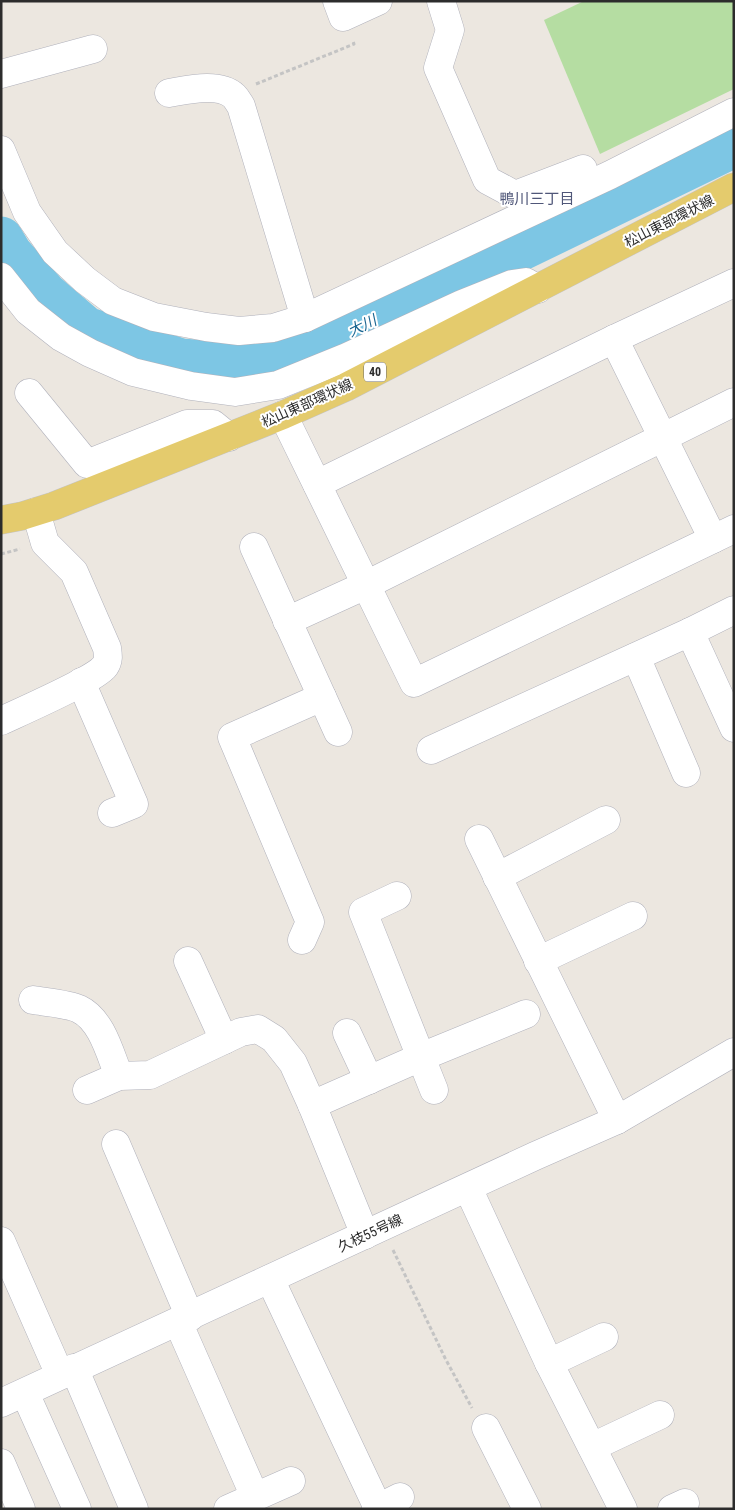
<svg xmlns="http://www.w3.org/2000/svg" width="735" height="1510" viewBox="0 0 735 1510" font-family="'Roboto Condensed','Noto Sans JP',sans-serif">
<style>
.green{fill:#b5dda2}
.lines{fill:none;stroke-linecap:round;stroke-linejoin:round}
.river{stroke:#7dc6e4;stroke-width:45}
.minor-casing{stroke:#b0b1bb;stroke-width:29}
.major-casing{stroke:#c4c4c4;stroke-width:29}
.path{stroke:#c4c4c4;stroke-width:3;stroke-dasharray:4 2.5;stroke-linecap:butt}
.minor{stroke:#fff;stroke-width:28}
.major{stroke:#e4cb6d;stroke-width:28}
.labels{text-anchor:middle;stroke-width:4;stroke-linejoin:round;paint-order:stroke}
.shield{fill:#fff;stroke:#6b6b6b;stroke-width:1}
.shield-label{font-size:12px;font-weight:bold;fill:#2c2c2c}
.street-label{font-size:14px;fill:#2c2c2c;stroke:#fff}
.neighbourhood-label{font-size:15px;fill:#505779;stroke:#fff}
.water-label{font-size:15px;font-style:italic;fill:#1b6691;stroke:#fff}
</style>
<rect width="100%" height="100%" fill="#ece7e0"/>
<path class="green" d="M584 1H734V89L600 154 544 20Z"/>
<g class="lines">
<path class="river" d="M1 239 10 254 45 294 86 329 181 361 242 366 309 351 734 145"/>
<g class="minor-casing">
<g id="minor">
<path d="M337 1 343 17 378 1"/>
<path d="M441 1 450 30 438 68 487 180 515 195 583 169"/>
<path d="M1 74 93 49"/>
<path d="M169 93C187 90 219 82 234 96 237 99 239 103 241 106L305 318"/>
<path d="M1 150 27 212 55 252 85 280 113 301 154 317 206 327 239 331 273 328 305 318 610 175 734 112"/>
<path d="M1 277 28 311 61 337 90 353 133 372 191 386 235 392 278 385 347 357 462 304 512 284 526 282 538 289"/>
<path d="M614 339 713 539"/>
<path d="M29 393 87 464 187 424H213L229 437"/>
<path d="M283 415 414 683 734 529"/>
<path d="M317 484 614 339 734 283"/>
<path d="M254 547 338 732"/>
<path d="M287 621 366 585 734 402"/>
<path d="M690 632 734 728"/>
<path d="M636 657 686 773"/>
<path d="M81 682 134 804 112 813"/>
<path d="M1 721C20 712 96 679 105 666 109 660 108 655 107 648L74 572 45 543 36 512"/>
<path d="M431 750 690 632 734 610"/>
<path d="M479 839 617 1120"/>
<path d="M497 877 606 820"/>
<path d="M397 896 363 912 434 1090"/>
<path d="M302 940 310 922 232 737 322 697"/>
<path d="M188 961 224 1040"/>
<path d="M538 961 633 916"/>
<path d="M33 1000C45 1002 69 1004 79 1009 102 1020 110 1054 119 1076"/>
<path d="M347 1033 369 1080"/>
<path d="M87 1090 119 1076 150 1075 241 1032 258 1029 274 1039 293 1063 312 1105 365 1235"/>
<path d="M312 1105 421 1057 526 1014"/>
<path d="M116 1144 190 1317"/>
<path d="M468 1188 549 1363 623 1509"/>
<path d="M1 1241 60 1375"/>
<path d="M270 1279 378 1508"/>
<path d="M178 1322 255 1497"/>
<path d="M549 1363 604 1337"/>
<path d="M74 1368 134 1509"/>
<path d="M25 1393 77 1509"/>
<path d="M1 1403 535 1156 617 1120 734 1052"/>
<path d="M486 1428 527 1509"/>
<path d="M592 1447 660 1415"/>
<path d="M1 1463 21 1509"/>
<path d="M228 1509 291 1481"/>
<path d="M376 1509 400 1497"/>
<path d="M672 1509 685 1503"/>
</g>
</g>
<g class="major-casing">
<path id="major" d="M1 520 22 516 54 506 283 415 346 387 734 187"/>
</g>
<g class="path">
<path d="M256 84 354 44 353 41"/>
<path d="M1 554 20 549"/>
<path d="M393 1250 445 1358 472 1408"/>
</g>
<use href="#minor" class="minor"/>
<use href="#major" class="major"/>
</g>
<g class="labels">
<rect class="shield" x="364" y="362.5" width="22" height="19" rx="4"/>
<g class="shield-label">
<text x="375" y="376">40</text>
</g>
<g class="street-label">
<text transform="translate(669 221) rotate(-27)" y="5">松山東部環状線</text>
<text transform="translate(307 403) rotate(-24)" y="5">松山東部環状線</text>
<text transform="translate(370 1233) rotate(-25)" y="5">久枝55号線</text>
</g>
<g class="neighbourhood-label">
<text x="537" y="204">鴨川三丁目</text>
</g>
<g class="water-label">
<text transform="translate(362 326) rotate(-26)" y="5">大川</text>
</g>
</g>
<rect width="735" height="1510" fill="none" stroke="#2c2c2c" stroke-width="5"/>
</svg>
